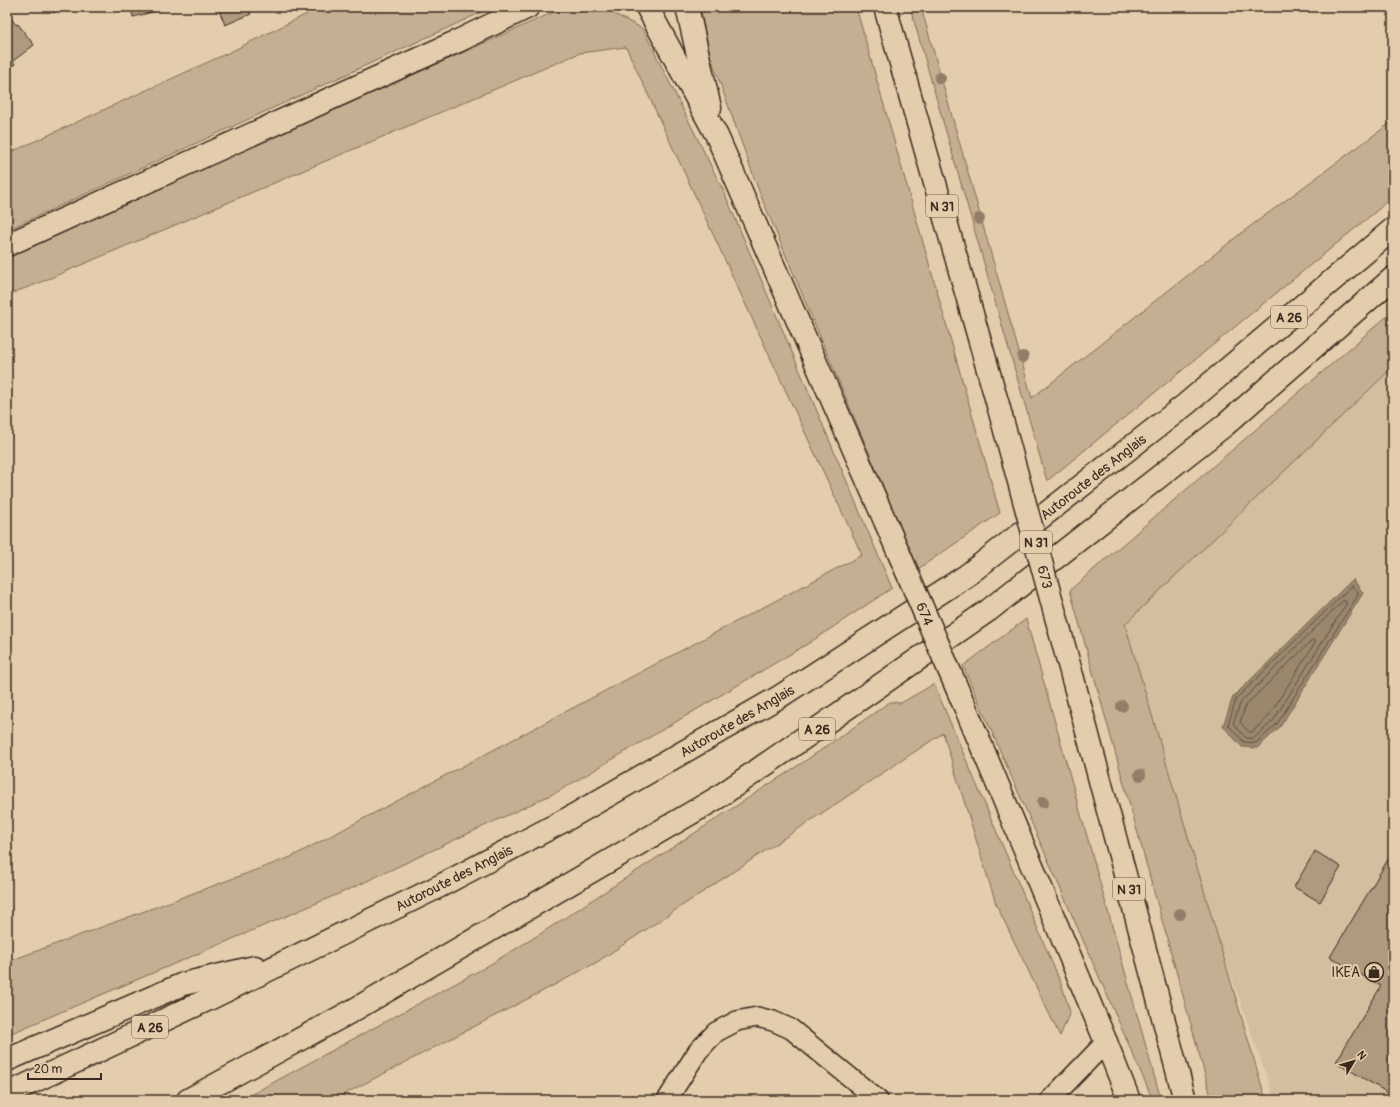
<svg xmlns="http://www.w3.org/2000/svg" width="1400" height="1107" viewBox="0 0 1400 1107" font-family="Pangolin,sans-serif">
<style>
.built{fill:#d3be9f}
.green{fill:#c5af92;stroke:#806c58}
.water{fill:#9a876e;stroke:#74624e}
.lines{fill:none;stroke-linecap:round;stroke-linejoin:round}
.shore{stroke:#614f3e;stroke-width:1}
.building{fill:#af9a80;stroke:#3b2a1e}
.minor-casing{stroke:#3b2a1e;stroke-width:22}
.tertiary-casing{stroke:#3b2a1e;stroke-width:25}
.primary-casing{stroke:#3b2a1e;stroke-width:25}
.motorway-casing{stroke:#3b2a1e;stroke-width:25}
.minor{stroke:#e3cdac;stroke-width:19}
.tertiary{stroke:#e3cdac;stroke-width:22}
.primary{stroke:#e3cdac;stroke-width:22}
.motorway{stroke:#e3cdac;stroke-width:22}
.tertiary-bridge-casing{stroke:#3b2a1e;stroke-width:25;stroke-linecap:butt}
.primary-bridge-casing{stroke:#3b2a1e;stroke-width:25;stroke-linecap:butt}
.tertiary-bridge{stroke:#e3cdac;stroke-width:22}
.primary-bridge{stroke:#e3cdac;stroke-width:22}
.tree{fill:#927e67}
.labels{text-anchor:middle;stroke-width:4;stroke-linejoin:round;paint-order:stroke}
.shield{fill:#e3cdac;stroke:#6d5b49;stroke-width:1}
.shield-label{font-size:13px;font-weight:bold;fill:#3b2a1e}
.street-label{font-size:14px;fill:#3b2a1e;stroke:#e3cdac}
.poi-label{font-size:14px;fill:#3b2a1e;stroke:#e3cdac;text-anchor:end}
</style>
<rect width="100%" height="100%" fill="#e3cdac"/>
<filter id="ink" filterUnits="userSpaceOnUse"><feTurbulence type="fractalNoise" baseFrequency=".025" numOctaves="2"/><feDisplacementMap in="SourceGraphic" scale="8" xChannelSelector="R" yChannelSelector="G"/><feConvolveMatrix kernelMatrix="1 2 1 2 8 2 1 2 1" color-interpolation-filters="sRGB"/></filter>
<g filter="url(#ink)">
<path class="built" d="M1393 339V1100H1275L1107 624Z"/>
<g class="green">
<path d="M321 7H493L7 230V154L230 52Z"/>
<path d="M588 7 611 12 643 29 724 192 892 588 809 643 559 791 350 889 7 1035V962L291 857 862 555 626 47 580 53 34 285 7 295V256L556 11Z"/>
<path d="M700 7H856L1000 513 918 569 760 194 710 55Z"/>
<path d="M910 7H921L1032 398 1244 231 1393 121V193L1380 208 1047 481Z"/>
<path d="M1393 311V367L1125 624 1266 1100H1212L1070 590Z"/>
<path d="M1026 619 1161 1100H1153L963 666Z"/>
<path d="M934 684 1062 986 1070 1012 1060 1036 996 904 943 733 597 962 562 981 333 1100H241L484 968 537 936 808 759 890 702 901 703Z"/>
</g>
<path class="water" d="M1353 579 1363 593 1280 727 1257 748 1242 747 1223 726 1233 697Z"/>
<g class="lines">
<g class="shore">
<path d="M1352 586 1358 592V595L1277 724 1256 743 1244 742 1228 725 1236 699Z"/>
<path d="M1343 601H1346V604L1273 721 1254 738H1246L1233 723 1241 702Z"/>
<path d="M1313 640 1315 641V643L1268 717 1252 732H1249L1240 722 1246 705Z"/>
</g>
</g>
<g class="building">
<path d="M50 7H65L53 13Z"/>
<path d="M131 7H168V8L133 17Z"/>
<path d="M226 7H247L251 14 225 25 219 10Z"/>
<path d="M7 13 16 25 18 24 34 45 13 61 15 64 7 71Z"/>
<path d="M1315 851 1341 867 1320 902 1294 887Z"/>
<path d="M1393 851V1096L1336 1062 1381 986 1330 957Z"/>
</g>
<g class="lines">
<g class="minor-casing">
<g id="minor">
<path d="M667 1100 698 1051 716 1032 737 1021 757 1017 773 1021 791 1029 878 1100"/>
<path d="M1050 1100 1106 1042"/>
</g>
</g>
<g class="tertiary-casing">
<g id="tertiary">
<path d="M647 7 717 136 885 521"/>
<path d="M687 7 710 108"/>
<path d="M7 245 458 41 528 7"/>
<path d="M965 707 1106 1042"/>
</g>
</g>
<g class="primary-casing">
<g id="primary">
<path d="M885 7 998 405"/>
<path d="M1073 679 1185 1100"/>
<path d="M1106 1042 1129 1100"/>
</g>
</g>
<g class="motorway-casing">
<g id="motorway">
<path d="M7 1060 183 984 255 967"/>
<path d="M7 1094 211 998 440 886 569 818 779 697 966 576 1185 405 1393 229"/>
<path d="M188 1100 352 1011 717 798 989 610 1225 425 1393 278"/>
</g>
</g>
<use href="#minor" class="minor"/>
<use href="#tertiary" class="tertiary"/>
<use href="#primary" class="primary"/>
<use href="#motorway" class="motorway"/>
<g class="tertiary-bridge-casing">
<path id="tertiary-bridge" d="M885 521 965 707"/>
</g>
<g class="primary-bridge-casing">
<path id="primary-bridge" d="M998 405 1073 679"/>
</g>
<use href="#tertiary-bridge" class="tertiary-bridge"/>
<use href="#primary-bridge" class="primary-bridge"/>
</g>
<g class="tree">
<circle cx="940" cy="78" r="6"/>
<circle cx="979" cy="219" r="6"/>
<circle cx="1023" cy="357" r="6"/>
<circle cx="1122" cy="706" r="6"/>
<circle cx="1140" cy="775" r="6"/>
<circle cx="1043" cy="802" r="6"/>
<circle cx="1180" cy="914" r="6"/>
</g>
</g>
<defs>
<g id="shop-ring" transform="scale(1)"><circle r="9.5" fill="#e3cdac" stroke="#3b2a1e" stroke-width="1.5"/><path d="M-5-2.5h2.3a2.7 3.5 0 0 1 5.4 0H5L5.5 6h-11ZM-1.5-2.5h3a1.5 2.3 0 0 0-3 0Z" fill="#3b2a1e"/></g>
</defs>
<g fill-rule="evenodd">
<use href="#shop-ring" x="1374" y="972"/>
</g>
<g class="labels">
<g class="shield">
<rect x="926" y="195" width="32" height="22" rx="3"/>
<rect x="1271" y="306" width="36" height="22" rx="3"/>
<rect x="1020" y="531" width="32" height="22" rx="3"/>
<rect x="799" y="718" width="36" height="22" rx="3"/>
<rect x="1113" y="878" width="32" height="22" rx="3"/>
<rect x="132" y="1016" width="36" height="22" rx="3"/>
</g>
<g class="shield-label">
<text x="942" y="211">N 31</text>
<text x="1289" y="322">A 26</text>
<text x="1036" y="547">N 31</text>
<text x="817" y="734">A 26</text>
<text x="1129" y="894">N 31</text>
<text x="150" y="1032">A 26</text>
</g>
<g class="street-label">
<text transform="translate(1093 477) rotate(-38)" y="5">Autoroute des Anglais</text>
<text transform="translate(1045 577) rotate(75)" y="5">673</text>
<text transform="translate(925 614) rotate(67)" y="5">674</text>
<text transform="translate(737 721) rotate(-30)" y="5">Autoroute des Anglais</text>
<text transform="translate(454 878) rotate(-27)" y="5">Autoroute des Anglais</text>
</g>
<g class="poi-label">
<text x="1360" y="977">IKEA</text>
</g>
</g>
<rect width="1400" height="1107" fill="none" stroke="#e3cdac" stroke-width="24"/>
<rect x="12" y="12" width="1376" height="1083" fill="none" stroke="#3b2a1e" stroke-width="1.5" filter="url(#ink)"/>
<g transform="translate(1354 1061) rotate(52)" stroke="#e3cdac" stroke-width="3" paint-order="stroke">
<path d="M0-3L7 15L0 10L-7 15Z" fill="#3b2a1e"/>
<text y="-6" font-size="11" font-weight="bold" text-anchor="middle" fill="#3b2a1e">N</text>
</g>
<path d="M28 1073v6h73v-6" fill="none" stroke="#3b2a1e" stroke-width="2"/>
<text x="34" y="1073" font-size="12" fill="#3b2a1e" stroke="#e3cdac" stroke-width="3" paint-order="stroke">20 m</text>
</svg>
